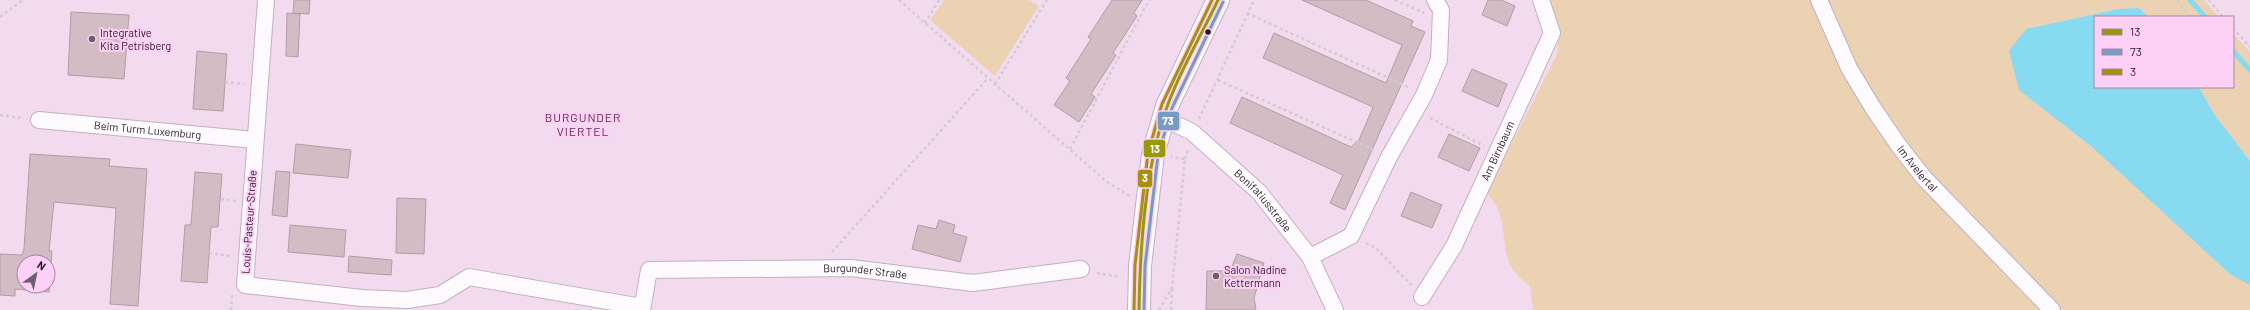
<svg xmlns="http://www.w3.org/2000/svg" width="2250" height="310" viewBox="0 0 2250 310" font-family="Barlow,sans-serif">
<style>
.green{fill:#ead2b3}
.water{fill:#87daf0}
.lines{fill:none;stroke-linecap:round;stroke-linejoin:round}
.stream{stroke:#87daf0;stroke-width:5}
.building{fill:#d2bdc4;stroke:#b29da4;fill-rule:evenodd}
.street-casing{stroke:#c2b0bf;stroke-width:18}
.secondary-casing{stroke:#c2b0bf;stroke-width:24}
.path{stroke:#d2ccd1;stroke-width:2.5;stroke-dasharray:3 3;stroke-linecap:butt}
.street{stroke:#fdfafd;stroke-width:16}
.secondary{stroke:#fdfafd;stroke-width:22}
.bus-1-casing{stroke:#fdd1f6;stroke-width:6}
.bus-2-casing{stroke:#fdd1f6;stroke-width:6}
.bus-3-casing{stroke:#fdd1f6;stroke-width:6}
.bus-1{stroke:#97980b;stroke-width:3}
.bus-2{stroke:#779cc1;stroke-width:3}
.bus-3{stroke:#a98e0f;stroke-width:3}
.bus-dot{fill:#281826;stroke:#fdd1f6;stroke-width:1.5}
.poi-dot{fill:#6f5c6c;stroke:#fdd1f6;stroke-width:1.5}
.labels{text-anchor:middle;stroke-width:4;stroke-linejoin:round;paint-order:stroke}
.poi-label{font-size:11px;fill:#281826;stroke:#fdd1f6;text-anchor:start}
.street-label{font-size:11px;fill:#281826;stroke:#fdd1f6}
.neighbourhood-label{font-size:12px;letter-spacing:1px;fill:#573452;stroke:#fdd1f6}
.line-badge{stroke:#fdd1f6;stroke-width:1.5}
.badge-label{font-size:11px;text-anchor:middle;font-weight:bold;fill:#fff}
</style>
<rect width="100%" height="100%" fill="#f3dbef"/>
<g class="green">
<path d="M944 0H1029L1039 6 995 76 930 20Z"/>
<path d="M1546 0H2204L2219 17H2149L2139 8 2119 9 2026 29 2019 90 2092 147 2231 275 2250 285V310H1533L1530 286C1499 264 1508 245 1500 214 1498 206 1491 199 1487 192L1557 54 1559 38Z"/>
<path d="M2233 34 2250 52V161L2214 114 2199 87H2233Z"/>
</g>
<path class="water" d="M2139 8 2149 17H2095V87H2199L2214 114 2250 161V285L2231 275 2092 147 2019 90 2009 51 2026 29 2119 9Z"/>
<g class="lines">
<g class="stream">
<path d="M2190 0 2205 17"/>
<path d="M2233 51 2250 70"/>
</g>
</g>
<g class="building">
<path d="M294 0H310L309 14 293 13Z"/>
<path d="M1112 0H1142L1134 13 1137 16 1113 53 1116 55 1091 94 1095 97 1079 122 1054 105 1070 81 1066 78 1091 39 1088 37Z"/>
<path d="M1302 0H1366L1413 21 1411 26 1425 32 1345 210 1330 203 1343 175 1230 123 1242 97 1351 147 1359 140 1373 107 1263 58 1274 33 1386 83 1402 45Z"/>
<path d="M1488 0H1501L1515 6 1507 26 1482 15Z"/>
<path d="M71 12 129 15 124 79 68 75Z"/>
<path d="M287 13 300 14 298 57 286 56Z"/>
<path d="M197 51 227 54 223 111 193 109Z"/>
<path d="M1472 69 1507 84 1498 107 1462 91Z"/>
<path d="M1449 134 1480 148 1469 171 1438 157Z"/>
<path d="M296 144 351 150 348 178 293 173Z"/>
<path d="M30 154 110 159 109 166 147 169 138 306 110 304 116 208 54 202 49 251H52L49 292 15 289V296L0 295V254L22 255 24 249ZM24 262H48V286H24Z"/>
<path d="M276 171 290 172 287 217 272 215Z"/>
<path d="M195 172 222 174 218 227H211L207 283 181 281 185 225H191Z"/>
<path d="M1411 192 1442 205 1432 228 1401 216Z"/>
<path d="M397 198 426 199 424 254 396 253Z"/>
<path d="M939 220 955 225 953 233 967 237 960 262 912 249 918 225 936 229Z"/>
<path d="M290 225 346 230 344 257 288 252Z"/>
<path d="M1237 254 1264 263 1254 298 1256 310H1206L1207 271H1230Z"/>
<path d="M349 256 392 260 391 275 348 272Z"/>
</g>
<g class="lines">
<g class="street-casing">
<g id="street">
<path d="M266 0 245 285 362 298 407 300 440 295 469 277 642 307"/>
<path id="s1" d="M1819 0 1849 68 1873 108 1899 146 1924 178 2052 310"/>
<path id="s2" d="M1163 118 1192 132 1259 192 1310 257 1335 310"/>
<path id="s3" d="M39 120 255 140"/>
<path d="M1310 257 1351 236 1389 157 1424 95 1439 60 1441 10 1435 0"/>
<path id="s4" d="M1422 297 1454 246 1552 33 1541 0"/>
<path id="s5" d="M642 310 649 270 851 268 973 283 1081 269"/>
</g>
</g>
<g class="secondary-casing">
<path id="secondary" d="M1139 310 1140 266 1153 154 1167 106 1218 0"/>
</g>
<g class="path">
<path d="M899 0 1107 182 1130 196"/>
<path d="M1395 0 1424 13"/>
<path d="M2177 0 2190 17"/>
<path d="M2209 0 2223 17"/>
<path d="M1247 13 1410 88"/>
<path d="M0 17 23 0"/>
<path d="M925 23 939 0"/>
<path d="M2233 28 2250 47"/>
<path d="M1218 80 1374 150"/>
<path d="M225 82 244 84"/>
<path d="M995 84 1047 0"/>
<path d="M0 115 23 118"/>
<path d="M1430 118 1484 146"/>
<path d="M1199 119 1254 0"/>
<path d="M1070 149 1149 0"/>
<path d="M1185 159 1188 150"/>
<path d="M221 199 236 201"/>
<path d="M1366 243 1376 248 1412 286"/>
<path d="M832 252 988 78"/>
<path d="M209 253 231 256"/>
<path d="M1097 273 1121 277"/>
<path d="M231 310 232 295"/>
<path d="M1159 310 1172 288 1185 159 1171 157"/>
<path d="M1171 310 1172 289"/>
</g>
<use href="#street" class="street"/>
<use href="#secondary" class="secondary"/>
<g class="bus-1-casing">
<path id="bus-1" d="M1139 310C1140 247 1145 166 1167 107 1179 72 1202 34 1218 0"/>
</g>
<g class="bus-2-casing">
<path id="bus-2" d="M1144 310 1145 266 1158 155 1172 108 1223 2"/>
</g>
<g class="bus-3-casing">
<path id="bus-3" d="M1134 310 1135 265 1148 153 1162 104 1212 0"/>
</g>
<use href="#bus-1" class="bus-1"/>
<use href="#bus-2" class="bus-2"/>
<use href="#bus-3" class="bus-3"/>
</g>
<circle class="bus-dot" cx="1208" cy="32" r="3.5"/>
<g class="poi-dot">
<circle cx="92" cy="39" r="4"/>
<circle cx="1216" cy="276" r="4"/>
</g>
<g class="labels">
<g class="poi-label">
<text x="100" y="37">Integrative<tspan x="100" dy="13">Kita Petrisberg</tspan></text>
<text x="1224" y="274">Salon Nadine<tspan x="1224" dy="13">Kettermann</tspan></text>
</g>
<g class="street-label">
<text dy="4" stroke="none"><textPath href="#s3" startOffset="109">Beim Turm Luxemburg</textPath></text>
<text dy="4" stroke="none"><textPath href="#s4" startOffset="165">Am Birnbaum</textPath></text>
<text dy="4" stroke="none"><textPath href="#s1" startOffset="196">Im Avelertal</textPath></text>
<text dy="4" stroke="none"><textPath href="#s2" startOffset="131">Bonifatiusstraße</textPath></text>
<text transform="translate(249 222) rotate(-86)" y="4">Louis-Pasteur-Straße</text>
<text dy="4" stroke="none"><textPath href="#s5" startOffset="257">Burgunder Straße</textPath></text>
</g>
<g class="neighbourhood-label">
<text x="583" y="122">BURGUNDER<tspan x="583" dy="14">VIERTEL</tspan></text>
</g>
</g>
<g class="line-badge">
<rect x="1157" y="111" width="23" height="20" rx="4" fill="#779cc1"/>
<rect x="1143" y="139" width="23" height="19" rx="4" fill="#97980b"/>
<rect x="1137" y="169" width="16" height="19" rx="4" fill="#a98e0f"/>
</g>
<g class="badge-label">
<text x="1168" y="125">73</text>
<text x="1155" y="153">13</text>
<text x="1145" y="182">3</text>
</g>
<rect x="2094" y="16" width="140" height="72" fill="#fdd1f6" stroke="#a887a3"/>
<rect x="2102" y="29" width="20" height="6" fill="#97980b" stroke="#a887a3"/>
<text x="2130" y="36" font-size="12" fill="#281826">13</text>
<rect x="2102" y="49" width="20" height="6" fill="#779cc1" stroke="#a887a3"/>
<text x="2130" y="56" font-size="12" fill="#281826">73</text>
<rect x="2102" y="69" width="20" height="6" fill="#a98e0f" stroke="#a887a3"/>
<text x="2130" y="76" font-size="12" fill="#281826">3</text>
<g transform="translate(36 274) rotate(33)"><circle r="19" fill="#fdd1f6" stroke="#a887a3"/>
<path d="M0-3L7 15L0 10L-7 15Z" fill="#6f5c6c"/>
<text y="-6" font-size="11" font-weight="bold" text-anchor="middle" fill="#281826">N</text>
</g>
</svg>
